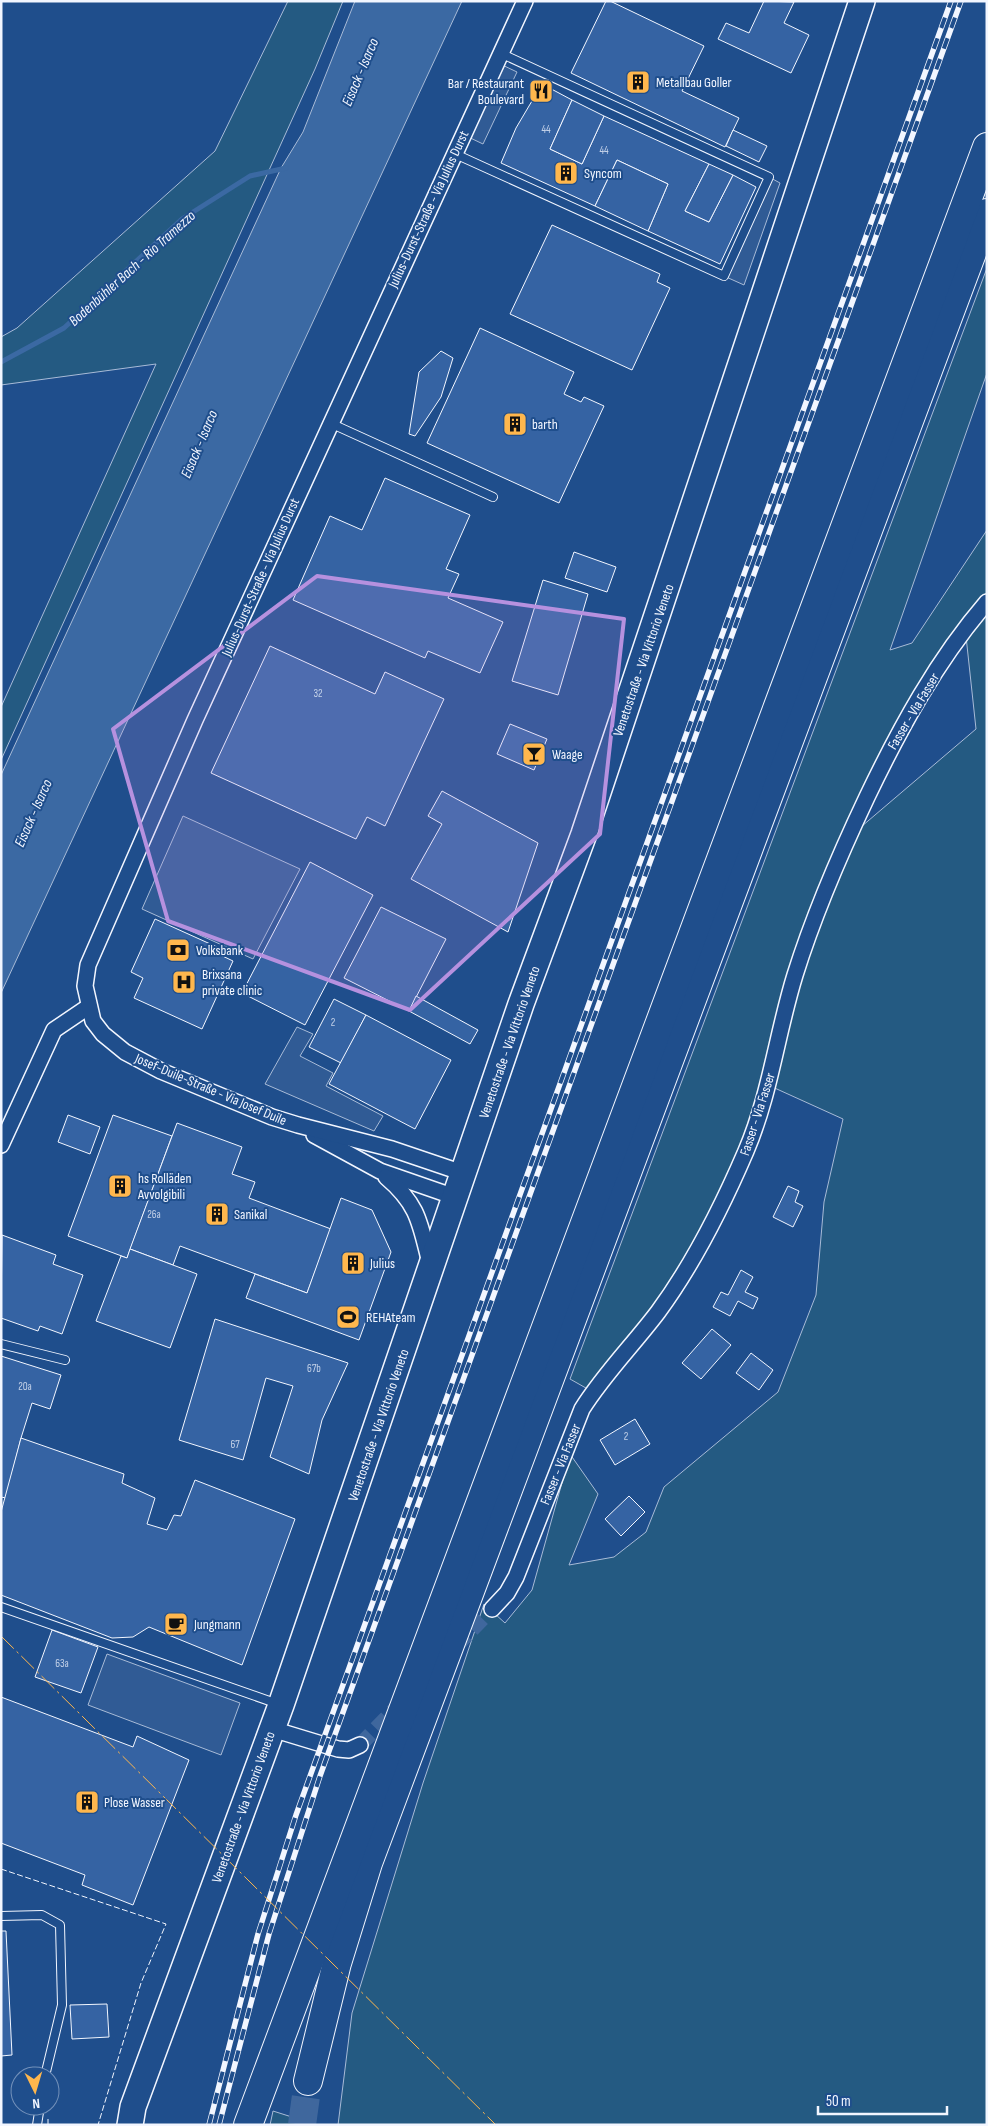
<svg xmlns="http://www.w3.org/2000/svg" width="988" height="2126" viewBox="0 0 988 2126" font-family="'Sofia Sans Condensed',sans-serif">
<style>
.green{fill:#245a82;stroke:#a8bbd7}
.parking{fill:#305b95;stroke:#a8bbd7}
.water{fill:#3b69a3;stroke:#a8bbd7}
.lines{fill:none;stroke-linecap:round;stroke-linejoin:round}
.stream{stroke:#3b69a3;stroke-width:5}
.building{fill:#3563a3;stroke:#f2f6ff}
.street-tunnel{stroke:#3f679d;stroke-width:15;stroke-dasharray:15 8;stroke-linecap:butt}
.highway-tunnel{stroke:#3f679d;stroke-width:28;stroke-dasharray:28 14;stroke-linecap:butt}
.lane-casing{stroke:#f2f6ff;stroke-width:10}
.street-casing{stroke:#f2f6ff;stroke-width:18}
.primary-casing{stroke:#f2f6ff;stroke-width:28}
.highway-casing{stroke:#f2f6ff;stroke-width:30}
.lane{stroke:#1f4e8c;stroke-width:8}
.street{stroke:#1f4e8c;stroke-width:15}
.primary{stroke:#1f4e8c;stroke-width:25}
.highway{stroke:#1f4e8c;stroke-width:28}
.rail-casing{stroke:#f2f6ff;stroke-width:5.5}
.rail{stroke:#1f4e8c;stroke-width:4;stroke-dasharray:11;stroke-linecap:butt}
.fence{stroke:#f2f6ff;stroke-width:1;stroke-dasharray:6 2.5;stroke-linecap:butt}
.power{stroke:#ffb74d;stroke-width:1;stroke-dasharray:18 4 2.5 4;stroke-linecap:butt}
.marked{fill:#b691df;fill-opacity:0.2;stroke:#b691df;stroke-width:4;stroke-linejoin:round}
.labels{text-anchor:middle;stroke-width:4;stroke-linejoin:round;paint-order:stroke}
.number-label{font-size:11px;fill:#c3d1e8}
.poi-label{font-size:14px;fill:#f2f6ff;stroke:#1f4e8c;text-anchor:start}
.street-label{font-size:14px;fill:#f2f6ff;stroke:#1f4e8c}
.water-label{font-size:15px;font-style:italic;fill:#f2f6ff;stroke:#1f4e8c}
</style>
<rect width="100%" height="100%" fill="#1f4e8c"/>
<g class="green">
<path d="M288 1H343L315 69 1 760V707L156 364 1 385V337L17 328 215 151Z"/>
<path d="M987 268V373L890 650 912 643 987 530V594L964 627 848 838 976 729 965 627 987 602V2125H338L352 2013 423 1783 484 1604 505 1623 532 1590 570 1454 598 1494 569 1565 614 1557 646 1532 664 1487 778 1392 816 1295 824 1202 843 1119 768 1085 702 1245 593 1392 570 1379Z"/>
<path d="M273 2111 317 2125H270Z"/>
</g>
<g class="parking">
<path d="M496 62 517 72 483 144 462 134Z"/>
<path d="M769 177 780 183 744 285 724 276Z"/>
<path d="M183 816 300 869 253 959 142 909Z"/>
<path d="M297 1027 313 1034 300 1056 333 1073 326 1086 383 1116 374 1131 265 1084Z"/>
<path d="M107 1654 240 1703 221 1755 88 1705Z"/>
</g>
<path class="water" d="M355 1H462L1 993V775L281 168 303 132Z"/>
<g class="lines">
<path class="stream" d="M1 362 64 328 182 219 250 176 286 168"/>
</g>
<g class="building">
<path d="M606 1H610L704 46 682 91 739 118 725 147 571 73Z"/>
<path d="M764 1 794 2 784 23 809 35 791 73 718 39 726 23 749 33Z"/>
<path d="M542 84 572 100 550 149 582 164 604 116 709 164 685 211 709 222 733 175 756 187 720 264 648 231 668 184 617 160 595 206 501 163 516 128Z"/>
<path d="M572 100 604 116 582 164 550 149Z"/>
<path d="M733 130 767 146 759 162 726 146Z"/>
<path d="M617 160 668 184 648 231 595 206Z"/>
<path d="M709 164 733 175 709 222 685 211Z"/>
<path d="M552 225 660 274 657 282 670 288 632 370 510 314Z"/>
<path d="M480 328 574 372 564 394 581 402 584 397 604 406 559 503 427 443Z"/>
<path d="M441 351 453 358 441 397 415 436 409 434 419 372Z"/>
<path d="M385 478 470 515 446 569 459 574 448 598 503 622 480 673 428 651 425 658 293 600 330 516 362 530Z"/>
<path d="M574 552 616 567 607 592 565 578Z"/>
<path d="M543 580 588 594 558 695 512 681Z"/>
<path d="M270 646 375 694 385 672 444 699 385 826 367 817 356 839 211 773Z"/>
<path d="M510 724 547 739 534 770 497 754Z"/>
<path d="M442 791 538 843 508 932 411 879 442 824 428 816Z"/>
<path d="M310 862 373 895 305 1025 242 993Z"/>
<path d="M381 907 446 939 409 1011 344 978Z"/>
<path d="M155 919 217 947 214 952 233 961 202 1029 134 998 143 978 131 972Z"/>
<path d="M416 996 478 1030 470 1044 409 1011Z"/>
<path d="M334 999 366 1015 341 1063 309 1047Z"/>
<path d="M366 1015 451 1060 415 1129 329 1084Z"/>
<path d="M68 1115 100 1127 90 1154 58 1142Z"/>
<path d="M113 1115 172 1136 127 1258 68 1236Z"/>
<path d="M177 1123 242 1147 232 1174 255 1182 249 1198 331 1229 307 1293 180 1246 173 1265 130 1249Z"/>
<path d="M788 1186 799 1191 795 1202 803 1206 793 1227 773 1217Z"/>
<path d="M341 1198 372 1210 391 1252 359 1340 246 1298 255 1274 307 1293Z"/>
<path d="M2 1235 56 1255 53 1264 83 1275 62 1334 40 1326 38 1331 1 1318Z"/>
<path d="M130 1249 197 1274 170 1348 96 1321 121 1256 127 1258Z"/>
<path d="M741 1270 753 1277 745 1292 758 1298 753 1309 738 1301 730 1316 713 1307 721 1292 728 1295Z"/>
<path d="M215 1319 348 1363 322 1420 309 1474 270 1457 293 1386 266 1378 243 1460 179 1440Z"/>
<path d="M712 1329 731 1345 701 1379 682 1363Z"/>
<path d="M751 1353 773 1370 759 1390 736 1373Z"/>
<path d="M1 1356 61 1375 50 1409 32 1403 21 1438 6 1498 1 1497Z"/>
<path d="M635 1419 650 1444 615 1465 600 1440Z"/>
<path d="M21 1438 124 1474 122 1483 155 1498 147 1524 167 1530 174 1515 181 1516 195 1480 295 1519 242 1665 149 1627 133 1637 112 1638 1 1595V1512Z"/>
<path d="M629 1496 645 1512 621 1536 605 1519Z"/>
<path d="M52 1630 98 1647 81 1693 35 1677Z"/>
<path d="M1 1697 133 1747 137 1736 189 1760 133 1905 82 1885 85 1875 1 1843Z"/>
<path d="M1 1931H6L12 2055 1 2056Z"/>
<path d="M107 2004 109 2037 72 2039 70 2005Z"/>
</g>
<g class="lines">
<g class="street-tunnel">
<path d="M456 1646 492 1609"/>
<path d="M360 1745 399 1705"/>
</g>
<path class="highway-tunnel" d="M302 2125 308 2081"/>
<g class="lane-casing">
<g id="lane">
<path d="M453 153 724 276 769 177 500 53"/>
<path d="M330 423 493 497"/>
<path d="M1 1344 65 1360"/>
<path d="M1 1607 278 1704"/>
<path d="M1 1916 42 1915 60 1925 62 2005 45 2076"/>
<path d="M37 2125 40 2106"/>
</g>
</g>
<g class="street-casing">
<g id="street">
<path d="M314 1135 380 1171 455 1197"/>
<path d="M1 1145 54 1030 88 1007"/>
<path d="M463 1173 392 1149 298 1125 272 1117 161 1071 125 1052 103 1034 93 1021 85 986 88 965 195 720 525 1"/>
<path d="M386 1177C419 1205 420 1224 430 1263"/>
<path d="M492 1609 507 1593 516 1577 582 1409C604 1374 633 1345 658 1312 694 1263 722 1207 746 1151 770 1095 777 1033 795 975 814 914 840 854 867 797 900 728 937 660 987 602"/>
<path d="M272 1729 338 1749 349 1750 360 1745"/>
</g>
</g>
<g class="primary-casing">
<path id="primary" d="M130 2125 133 2107 281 1705 521 1004 584 834 862 1"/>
</g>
<g class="highway-casing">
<g id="highway">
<path d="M308 2081 337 1963 368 1863 987 213"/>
<path d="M248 2125 987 147"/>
</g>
</g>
<use href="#lane" class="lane"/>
<use href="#street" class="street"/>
<use href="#primary" class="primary"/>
<use href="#highway" class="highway"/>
<g class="rail-casing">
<g id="rail">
<path d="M209 2125 258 1934 296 1815 951 1"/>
<path d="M219 2125 269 1934 320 1776 961 1"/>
</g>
</g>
<use href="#rail" class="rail"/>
<g class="fence">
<path d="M1 1869 166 1924 141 1983 98 2125"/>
<path d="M48 2125V2117"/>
</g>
<path class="power" d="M1 1636 496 2125"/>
</g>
<path class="marked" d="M317 576 624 619 600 834 410 1010 168 921 113 729Z"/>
<defs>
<g id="building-square" transform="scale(1.25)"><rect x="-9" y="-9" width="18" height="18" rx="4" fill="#ffb74d" stroke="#1f4e8c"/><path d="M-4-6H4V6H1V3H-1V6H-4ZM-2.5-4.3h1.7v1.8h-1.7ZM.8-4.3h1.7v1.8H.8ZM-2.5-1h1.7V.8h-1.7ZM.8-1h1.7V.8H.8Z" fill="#111"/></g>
<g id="restaurant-square" transform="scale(1.25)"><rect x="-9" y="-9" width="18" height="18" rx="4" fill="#ffb74d" stroke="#1f4e8c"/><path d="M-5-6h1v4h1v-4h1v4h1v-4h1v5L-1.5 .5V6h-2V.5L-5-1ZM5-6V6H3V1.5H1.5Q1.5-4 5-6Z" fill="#111"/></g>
<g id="bar-square" transform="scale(1.25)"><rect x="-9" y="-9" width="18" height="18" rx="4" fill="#ffb74d" stroke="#1f4e8c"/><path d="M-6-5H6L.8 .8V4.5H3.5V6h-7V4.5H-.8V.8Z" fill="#111"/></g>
<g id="bank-square" transform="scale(1.25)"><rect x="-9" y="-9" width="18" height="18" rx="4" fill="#ffb74d" stroke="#1f4e8c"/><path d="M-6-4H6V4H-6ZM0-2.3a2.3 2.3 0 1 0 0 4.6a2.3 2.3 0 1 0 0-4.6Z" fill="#111"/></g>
<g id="hospital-square" transform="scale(1.25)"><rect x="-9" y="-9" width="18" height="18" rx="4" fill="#ffb74d" stroke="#1f4e8c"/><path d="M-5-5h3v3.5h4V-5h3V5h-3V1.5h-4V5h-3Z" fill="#111"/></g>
<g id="stadium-square" transform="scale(1.25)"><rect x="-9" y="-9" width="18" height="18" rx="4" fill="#ffb74d" stroke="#1f4e8c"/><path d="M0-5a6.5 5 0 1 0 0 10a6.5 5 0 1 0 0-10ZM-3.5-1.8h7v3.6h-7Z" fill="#111"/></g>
<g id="cafe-square" transform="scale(1.25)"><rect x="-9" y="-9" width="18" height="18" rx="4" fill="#ffb74d" stroke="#1f4e8c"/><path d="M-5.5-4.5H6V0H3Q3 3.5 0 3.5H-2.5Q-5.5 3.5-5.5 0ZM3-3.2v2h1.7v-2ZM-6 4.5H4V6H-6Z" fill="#111"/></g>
</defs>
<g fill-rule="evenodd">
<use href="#building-square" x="638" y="82"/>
<use href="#restaurant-square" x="541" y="91"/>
<use href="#building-square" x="566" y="173"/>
<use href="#building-square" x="515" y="424"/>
<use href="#bar-square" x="534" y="754"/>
<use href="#bank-square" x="178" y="950"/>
<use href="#hospital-square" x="184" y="982"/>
<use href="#building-square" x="120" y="1186"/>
<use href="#building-square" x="217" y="1214"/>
<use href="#building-square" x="353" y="1263"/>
<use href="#stadium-square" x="348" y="1317"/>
<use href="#cafe-square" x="176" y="1624"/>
<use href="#building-square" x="87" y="1802"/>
</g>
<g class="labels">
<g class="number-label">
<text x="546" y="133">44</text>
<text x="604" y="154">44</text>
<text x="318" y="697">32</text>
<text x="333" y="1026">2</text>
<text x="154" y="1218">26a</text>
<text x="314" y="1372">67b</text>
<text x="25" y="1390">20a</text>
<text x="626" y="1440">2</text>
<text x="235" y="1448">67</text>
<text x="62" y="1667">63a</text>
</g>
<g class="poi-label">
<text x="656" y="87">Metallbau Goller</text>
<text x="524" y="88" text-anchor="end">Bar / Restaurant<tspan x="524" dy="16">Boulevard</tspan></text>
<text x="584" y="178">Syncom</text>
<text x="532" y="429">barth</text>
<text x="552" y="759">Waage</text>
<text x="196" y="955">Volksbank</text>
<text x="202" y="979">Brixsana<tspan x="202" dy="16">private clinic</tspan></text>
<text x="138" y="1183">hs Rolläden<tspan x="138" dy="16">Avvolgibili</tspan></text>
<text x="234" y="1219">Sanikal</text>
<text x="370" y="1268">Julius</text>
<text x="366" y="1322">REHAteam</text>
<text x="194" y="1629">Jungmann</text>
<text x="104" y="1807">Plose Wasser</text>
</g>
<g class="street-label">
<text transform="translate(428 209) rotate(-65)" y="5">Julius-Durst-Straße - Via Julius Durst</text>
<text transform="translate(260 577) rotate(-66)" y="5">Julius-Durst-Straße - Via Julius Durst</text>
<text transform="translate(643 660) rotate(-71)" y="5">Venetostraße - Via Vittorio Veneto</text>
<text transform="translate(913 711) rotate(-59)" y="5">Fasser - Via Fasser</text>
<text transform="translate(509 1042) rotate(-71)" y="5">Venetostraße - Via Vittorio Veneto</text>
<text transform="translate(211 1089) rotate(23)" y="5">Josef-Duile-Straße - Via Josef Duile</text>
<text transform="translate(757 1114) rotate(-72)" y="5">Fasser - Via Fasser</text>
<text transform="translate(378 1425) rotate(-71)" y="5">Venetostraße - Via Vittorio Veneto</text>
<text transform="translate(560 1464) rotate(-68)" y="5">Fasser - Via Fasser</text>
<text transform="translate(243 1807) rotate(-70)" y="5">Venetostraße - Via Vittorio Veneto</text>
</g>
<g class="water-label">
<text transform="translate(360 72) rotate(-67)" y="5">Eisack - Isarco</text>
<text transform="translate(132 268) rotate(-42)" y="5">Bodenbühler Bach - Rio Tramezzo</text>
<text transform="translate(199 444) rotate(-67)" y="5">Eisack - Isarco</text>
<text transform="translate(33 813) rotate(-66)" y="5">Eisack - Isarco</text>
</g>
</g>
<rect width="988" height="2126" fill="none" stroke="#f2f6ff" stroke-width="5"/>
<g transform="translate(35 2091) rotate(175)"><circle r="24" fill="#1f4e8c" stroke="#7391ba"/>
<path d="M0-4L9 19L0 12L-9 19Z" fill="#ffb74d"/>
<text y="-8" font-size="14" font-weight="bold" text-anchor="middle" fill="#f2f6ff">N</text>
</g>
<path d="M818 2106v8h129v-8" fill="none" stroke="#f2f6ff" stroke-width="2.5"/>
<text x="826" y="2106" font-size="15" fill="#f2f6ff" stroke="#1f4e8c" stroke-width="4" paint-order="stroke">50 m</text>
</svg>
